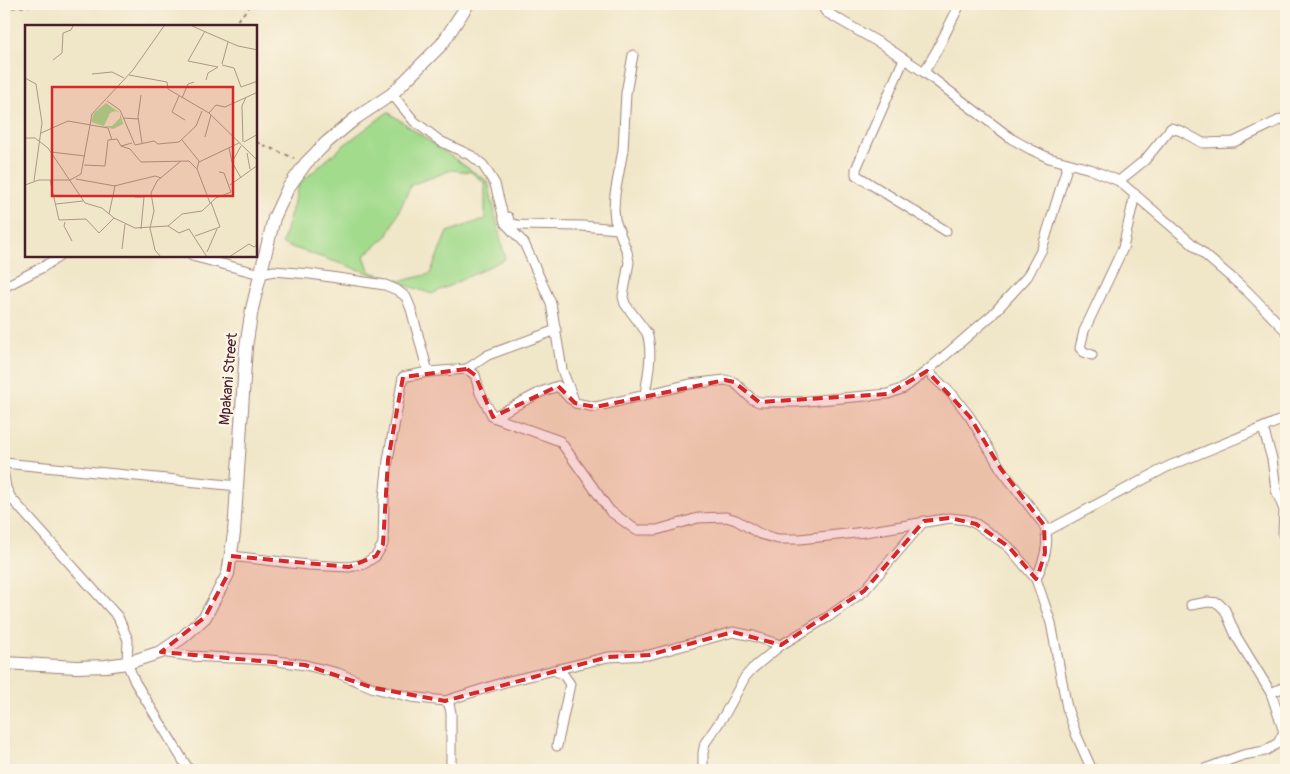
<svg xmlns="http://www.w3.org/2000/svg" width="1290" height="774" viewBox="0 0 1290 774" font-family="Pangolin,sans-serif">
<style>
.green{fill:#a3db8d;stroke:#767d5c;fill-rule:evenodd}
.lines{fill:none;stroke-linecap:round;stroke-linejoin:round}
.street-casing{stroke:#9d827a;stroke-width:11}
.secondary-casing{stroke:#9d827a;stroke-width:14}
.path{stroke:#9d827a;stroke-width:2;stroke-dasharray:4 4;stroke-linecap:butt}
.street{stroke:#fff;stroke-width:9}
.secondary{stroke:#fff;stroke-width:12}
.marked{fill:#d62828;fill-opacity:0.2;stroke:#d62828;stroke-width:4;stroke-dasharray:10 6;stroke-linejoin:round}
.labels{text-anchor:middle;stroke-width:5;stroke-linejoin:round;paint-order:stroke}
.street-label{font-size:15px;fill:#4a1f2b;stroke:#fcf5e5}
.inset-road{fill:none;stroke:#ae9689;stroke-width:1}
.view{fill:#d62828;fill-opacity:0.15;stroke:#d62828;stroke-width:2.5}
.inset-edge{fill:none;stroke:#4a1f2b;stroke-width:2.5}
</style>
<rect width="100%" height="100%" fill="#fcf5e5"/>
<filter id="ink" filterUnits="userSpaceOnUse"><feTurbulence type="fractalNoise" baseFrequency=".02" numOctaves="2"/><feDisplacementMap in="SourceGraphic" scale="10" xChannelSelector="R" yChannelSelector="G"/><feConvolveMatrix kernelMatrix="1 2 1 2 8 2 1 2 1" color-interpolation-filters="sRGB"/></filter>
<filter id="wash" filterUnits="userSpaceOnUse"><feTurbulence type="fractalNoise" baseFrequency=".0096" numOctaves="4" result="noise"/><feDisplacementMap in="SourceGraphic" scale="20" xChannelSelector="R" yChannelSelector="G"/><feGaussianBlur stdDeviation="1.12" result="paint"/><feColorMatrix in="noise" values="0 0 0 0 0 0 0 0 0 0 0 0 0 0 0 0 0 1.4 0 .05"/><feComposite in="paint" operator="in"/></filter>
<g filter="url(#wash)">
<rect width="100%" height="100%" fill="#f0e6c8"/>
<path class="green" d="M388 112 488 182 505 259 432 294 282 244 299 184 344 145ZM452 170 471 172 485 183V219L447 232 430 274 401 281 370 272 364 256 388 235 411 185Z"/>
</g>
<g filter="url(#ink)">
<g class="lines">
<g class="street-casing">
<g id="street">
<path d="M821 4 826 12 883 45 924 72 1012 139 1030 149 1049 158 1090 169 1119 181 1247 291 1286 331"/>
<path d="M633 55 626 93 623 150 615 194 614 209 615 220 627 252 629 262 623 297 625 304 647 333C653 352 648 375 645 394"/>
<path d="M904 59 856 169V175L946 231"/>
<path d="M924 72 937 50 960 4"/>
<path d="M392 94 414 121 440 141 472 156 483 165 495 184 505 223 524 243 551 303 562 370 575 403 595 407 690 384 725 380 734 382 752 399 759 402H796L888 394 904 388 927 371 992 315 1027 277 1042 249 1068 164"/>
<path d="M1119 181 1145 160 1171 128 1181 131 1203 143 1234 142 1286 117"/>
<path d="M508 217 510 223 517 225 582 226 618 229"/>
<path d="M192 256 260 274 274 271 310 274 385 285 397 290 406 297 411 309 428 372"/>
<path d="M4 287 43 267 60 256"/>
<path d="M1092 355 1084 352 1080 348 1084 331 1123 248 1135 194"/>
<path d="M467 369 488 355 556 330"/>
<path d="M927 371 953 395 970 417 1001 469 1044 525C1051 542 1043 563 1036 579"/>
<path d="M493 417 560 441 610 511 636 530H657L698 518 726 517 736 520 760 534 778 539H800L865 532 950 518 967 520 976 524 1009 547 1036 579 1051 623 1067 708 1076 734 1092 770"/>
<path d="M1263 428 1272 459 1276 490 1284 510 1283 534 1286 541"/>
<path d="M4 463 238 486"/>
<path d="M4 475 6 488 11 498 118 617 128 640 127 663 135 682 189 770"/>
<path d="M1047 531 1167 467 1286 418"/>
<path d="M231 556 308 565 349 567 364 564 376 556 383 544 384 499 388 460 403 377 428 372 467 369 475 375 480 393 493 417 541 392 558 386 570 399"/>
<path d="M1191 605 1208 602 1218 603 1225 610 1236 636 1271 693 1284 732 1278 743 1265 751 1243 755 1202 770"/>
<path d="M161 652 189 656 271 660 305 665 338 673 374 688 411 697 445 701 449 704 451 713V770"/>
<path d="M553 670 563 674 570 684 557 746"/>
<path d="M1271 693 1286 686"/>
<path d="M445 701 505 682 608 657 649 655 733 632 753 636 781 645"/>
<path d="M703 770V753L705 743 725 714 745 677 752 669 781 645 828 617 864 591 924 521"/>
</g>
</g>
<g class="secondary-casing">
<path id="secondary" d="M4 663 77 667 106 666 127 663 161 652 183 637 205 617 228 574 234 533 246 347 252 309 274 218 288 188 306 163 327 142 356 118 392 94 442 44 468 4"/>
</g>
<g class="path">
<path d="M4 8 60 4"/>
<path d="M232 26 252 4"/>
<path d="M256 142 294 158"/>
</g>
<use href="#street" class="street"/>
<use href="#secondary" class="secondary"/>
</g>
</g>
<path class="marked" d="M467 369 475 375 493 417 558 386 575 403 595 407 725 380 734 382 759 402 888 394 927 371 970 417 1001 469 1044 525 1045 553 1039 572 1036 579 1009 547 976 524 950 518 924 521 864 591 781 645 733 632 649 655 608 657 445 701 374 688 305 665 161 652 205 617 228 574 231 556 349 567 376 556 383 544 388 460 403 377Z"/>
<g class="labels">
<g class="street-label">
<text transform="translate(228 379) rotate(-85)" y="5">Mpakani Street</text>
</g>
</g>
<g transform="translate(25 25)">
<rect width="232" height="232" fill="#f0e6c8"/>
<path d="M81 78 95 88 98 99 88 104 66 97 69 88ZM90 86 95 88V93L87 101H79L85 88Z" fill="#a3db8d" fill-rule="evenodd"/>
<path class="inset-road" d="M167 1 213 21 233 25M180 6 163 36 193 42M28 35 37 28 38 8 46 5 48 1M197 39 203 17M197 40 209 43 216 62 233 56M67 49 87 47 99 53M104 50 142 57 143 64 184 88 233 136M0 53 11 59 17 98 9 156M181 55 183 48 193 42M116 70 113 92 117 118M154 71 147 87 160 95M157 73 163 59 169 57M82 76 95 85 110 120 129 116 133 119 154 117 171 101 177 86M184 88 191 80 200 82 233 67M98 93 114 94M16 108 43 96 83 103 87 115M180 112 186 90M0 113H10L23 123 60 178 77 183 89 193 110 203 143 201 154 208 164 204 182 232M157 115 174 136 172 144M218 117 217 81 221 72M219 117 233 109M96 121 105 124 116 137 164 136 172 144 185 178M204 123 207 137 216 153M26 127 60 131M222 128 225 144M174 137 214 118M207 137 216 121M59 140 80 141 83 115 92 114 96 121 107 118M51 154 90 161 84 189M25 155 34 195 61 194 74 208 89 193M0 160 14 155H45L56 149 67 89 108 45 139 1M205 160 233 140M89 161 130 151 136 153M110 172H119L116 204M31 179 58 176M40 197 39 201 47 216M143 201 157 189 177 186 191 173 206 167 199 148 194 147M170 211 195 202 186 177M97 224 100 199M182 227 192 204M136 232 130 225 125 203 129 186 126 168 132 156 156 136M204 232 224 219 229 222 233 219"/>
<path class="view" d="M27 62H208V171H27Z"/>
<rect width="232" height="232" class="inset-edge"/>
</g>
<rect width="1290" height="774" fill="none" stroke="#fcf5e5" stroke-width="20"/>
</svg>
